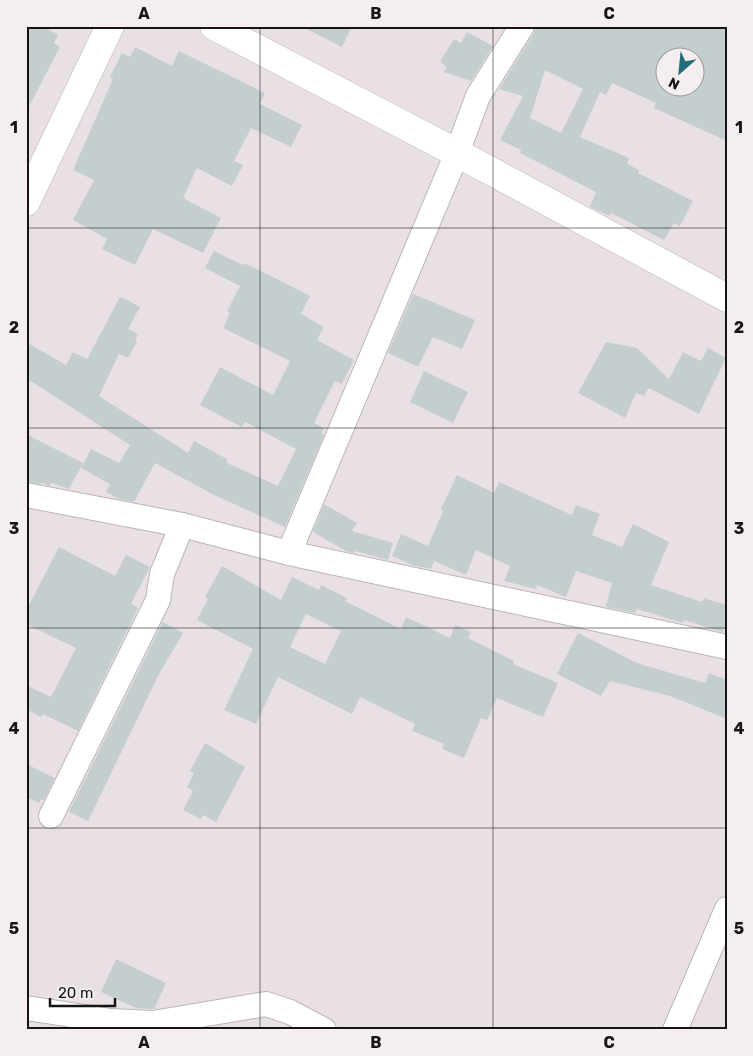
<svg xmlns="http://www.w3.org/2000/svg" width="753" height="1056" viewBox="0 0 753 1056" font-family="Rubik,sans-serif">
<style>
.building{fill:#c5cecf;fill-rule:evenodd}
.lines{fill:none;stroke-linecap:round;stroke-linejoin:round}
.minor-casing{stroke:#bcb4b8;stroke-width:26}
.tertiary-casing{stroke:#bcb4b8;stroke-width:29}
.minor{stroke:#fff;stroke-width:24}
.tertiary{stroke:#fff;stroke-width:28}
.grid{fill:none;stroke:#171416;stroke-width:1;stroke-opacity:0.55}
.neatline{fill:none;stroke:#171416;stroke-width:2}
.grid-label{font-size:16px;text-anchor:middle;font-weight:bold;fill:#171416}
</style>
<rect width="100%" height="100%" fill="#e8e0e4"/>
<g class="building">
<path d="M26 26H42L58 35 54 43 60 47 26 112Z"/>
<path d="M301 26H352L342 47Z"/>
<path d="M536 26H727V141L654 108 656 103 612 83 606 95 600 92 580 137 629 158 627 164 639 170 638 173 693 201 680 226 674 223 664 240 611 213 610 216 590 207 596 192 520 153 521 150 500 140 523 96 499 89 534 33ZM666 58H696V88H666ZM545 70 583 89 561 133 530 118Z"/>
<path d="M467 32 493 46 471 81 444 72 447 67 440 62 454 39 461 43Z"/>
<path d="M135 47 172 66 179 51 265 93 260 104 302 125 291 147 251 128 234 161 243 165 232 186 197 168 183 198 221 218 203 253 153 229 135 265 102 249 107 239 73 220 94 180 73 170 113 79 110 77 122 53 130 57Z"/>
<path d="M214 251 243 265 244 263 273 277 310 296 301 314 324 327 317 340 354 360 342 384 335 381 314 423 324 428 321 433 324 435 285 527 214 495 155 463 134 502 119 499 106 492 110 484 81 468 91 449 119 463 130 445 26 378V342L66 365 73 352 87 359 120 297 126 299 140 307 128 329 138 334 135 341 137 342 128 358 119 354 99 396 188 453 194 441 227 459V463L278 486 296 449 245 422 242 427 200 405 220 367 273 395 290 361 223 328 230 313 227 311 240 286 205 268Z"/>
<path d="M413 294 475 320 462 349 433 337 418 367 388 353Z"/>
<path d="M606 342 637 348 669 379 683 352 701 361 708 348 726 358 699 414 649 388 644 396 636 393 625 418 578 393Z"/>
<path d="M424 371 468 392 453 423 410 402Z"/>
<path d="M26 434 83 463 69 489 52 483 49 486 42 482 41 484 26 482Z"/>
<path d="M457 475 494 493 499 482 572 515 576 505 600 514 592 535 622 547 633 524 669 542 651 585 702 602 704 598 727 605V624L723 632 684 620 683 623 637 609 635 613 606 607 612 583 576 571 566 597 537 585 536 589 504 581 510 566 476 550 466 575 434 561 431 569 412 565 392 556 401 534 428 546 443 511 441 509Z"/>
<path d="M324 504 357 523 352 531 393 543 388 560 355 551 354 553 346 551 313 532Z"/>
<path d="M59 547 115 576 126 555 150 567 131 604 138 608 78 731 43 714 41 717 26 709V685L51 697 76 648 26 624V611Z"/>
<path d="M222 566 281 600 292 577 319 590 321 585 347 598 345 601 401 629 406 617 450 638 455 625 471 632 468 638 514 661 513 664 558 683 543 717 497 698 487 720 481 718 464 758 442 749 444 744 412 731 415 724 360 697 352 714 278 677 256 724 224 710 253 649 197 620 208 599 205 597ZM306 614 341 631 325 664 290 647Z"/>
<path d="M163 622 183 633 159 674 88 821 69 812Z"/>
<path d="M578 633 637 663 705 683 709 673 727 680V719L670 696 610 681 601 696 557 674Z"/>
<path d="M205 743 245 767 216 822 203 815 201 819 183 810 193 791 187 787 194 773 190 771Z"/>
<path d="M26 764 55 778 44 800 41 799 39 803 26 797Z"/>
<path d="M116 959 166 983 154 1009 136 1008 101 992Z"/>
</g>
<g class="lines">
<g class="minor-casing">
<g id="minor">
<path d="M26 495 182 525 289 553 727 647"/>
<path d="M289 553 457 153 478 96 522 26"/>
<path d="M51 816 158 600 162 574 182 525"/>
<path d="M26 1008 111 1021 153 1023 266 1004 290 1012 324 1030"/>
<path d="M675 1030 727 909"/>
</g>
</g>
<g class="tertiary-casing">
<g id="tertiary">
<path d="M214 26 457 153 727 298"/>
<path d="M26 202 110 26"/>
</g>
</g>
<use href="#minor" class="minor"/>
<use href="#tertiary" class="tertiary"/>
</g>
<path class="grid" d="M260 26V1030M493 26V1030M26 228H727M26 428H727M26 628H727M26 828H727"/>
<rect width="753" height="1056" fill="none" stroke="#f5eef1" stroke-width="55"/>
<g transform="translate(680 72) rotate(207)"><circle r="24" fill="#f5eef1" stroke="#9c9799"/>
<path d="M0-4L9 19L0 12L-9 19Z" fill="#246d77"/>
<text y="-8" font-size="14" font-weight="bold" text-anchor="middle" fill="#171416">N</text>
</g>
<path d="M50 998v8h65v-8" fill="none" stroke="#171416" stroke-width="2.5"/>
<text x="58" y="998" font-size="15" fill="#171416" stroke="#f5eef1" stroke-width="4" paint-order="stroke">20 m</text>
<rect x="28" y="28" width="698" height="1000" class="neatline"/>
<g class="grid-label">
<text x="144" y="19">A</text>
<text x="376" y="19">B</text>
<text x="609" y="19">C</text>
<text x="14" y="133">1</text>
<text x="739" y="133">1</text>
<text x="14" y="333">2</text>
<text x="739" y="333">2</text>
<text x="14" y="534">3</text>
<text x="739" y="534">3</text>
<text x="14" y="734">4</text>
<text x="739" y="734">4</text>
<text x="14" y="934">5</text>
<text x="739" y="934">5</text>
<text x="144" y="1048">A</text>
<text x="376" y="1048">B</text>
<text x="609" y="1048">C</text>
</g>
</svg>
